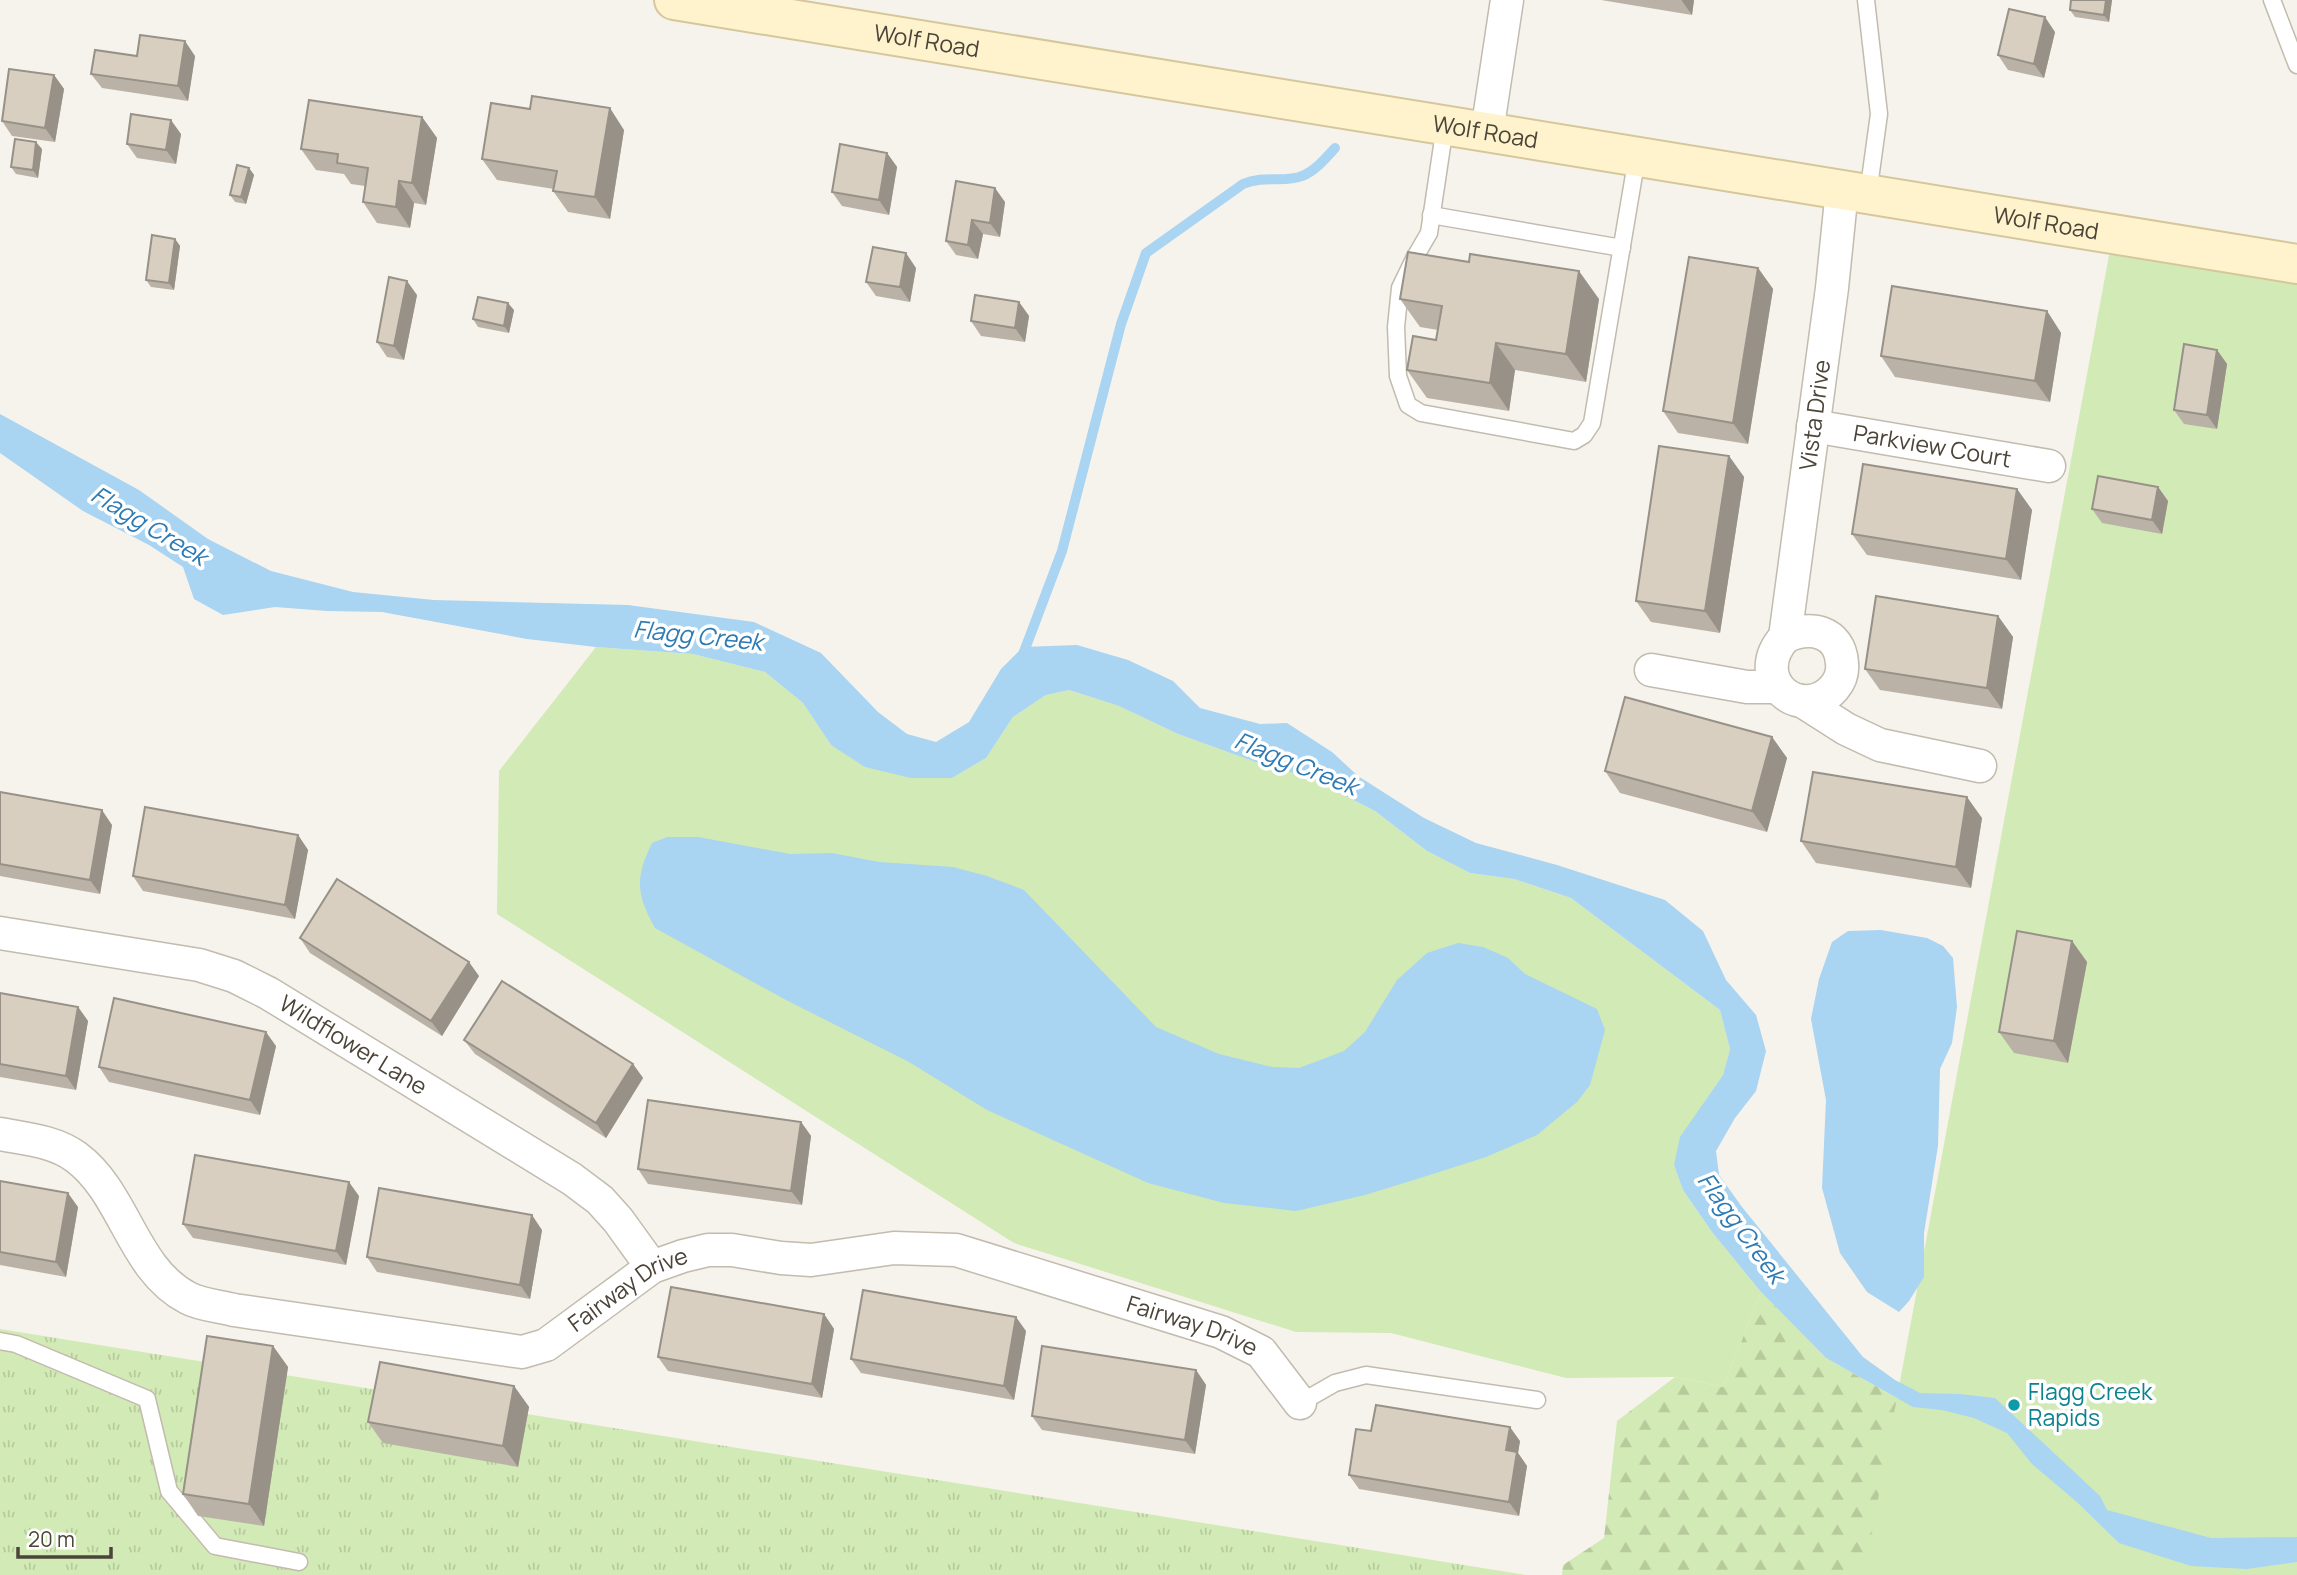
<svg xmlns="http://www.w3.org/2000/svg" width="2297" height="1575" viewBox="0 0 2297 1575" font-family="Manrope,sans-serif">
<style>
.grass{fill:url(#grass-tufts)}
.forest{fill:url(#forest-firs)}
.park{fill:#d2eab5}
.water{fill:#a9d4f2}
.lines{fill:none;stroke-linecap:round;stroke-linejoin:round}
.stream{stroke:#a9d4f2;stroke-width:10}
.lane-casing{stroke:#c2bbae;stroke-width:19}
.street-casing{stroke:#c2bbae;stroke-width:35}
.secondary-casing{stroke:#d6c79b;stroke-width:42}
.lane{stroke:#fff;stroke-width:16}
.street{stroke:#fff;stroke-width:32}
.secondary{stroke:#fff3cd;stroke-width:38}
.wall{fill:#bab2a6}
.shaded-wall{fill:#979187}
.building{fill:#d8cfc1;stroke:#979187;stroke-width:2}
.culture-dot{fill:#0f9aa8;stroke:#fff;stroke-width:2.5}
.labels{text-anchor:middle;stroke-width:7;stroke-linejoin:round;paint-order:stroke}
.street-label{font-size:23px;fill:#4b4439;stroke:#fff}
.culture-label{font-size:23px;fill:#0d838f;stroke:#fff;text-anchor:start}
.water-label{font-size:24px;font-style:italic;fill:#2e7ab2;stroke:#fff}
</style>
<defs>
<pattern id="grass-tufts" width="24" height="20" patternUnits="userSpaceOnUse" patternTransform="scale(1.75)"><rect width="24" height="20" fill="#d2eab5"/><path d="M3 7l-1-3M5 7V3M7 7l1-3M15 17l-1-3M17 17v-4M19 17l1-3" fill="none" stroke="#b6ca9c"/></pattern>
<pattern id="forest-firs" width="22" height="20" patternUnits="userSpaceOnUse" patternTransform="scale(1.75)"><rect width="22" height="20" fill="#d2eab5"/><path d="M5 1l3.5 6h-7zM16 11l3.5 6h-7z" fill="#b6ca9c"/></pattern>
</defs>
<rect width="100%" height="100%" fill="#f6f3ec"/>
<path class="grass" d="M0 1329 1526 1575H0Z"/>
<path class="forest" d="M1761 1292 1826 1358 1913 1407 2297 1562V1575H1562L1563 1565 1604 1538 1617 1421 1675 1377 1723 1387Z"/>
<g class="park">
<path d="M2113 234 2297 266V1575H1864Z"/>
<path d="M596 647 693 654 765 672 803 703 831 745 911 778H952L986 758 1013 717 1046 695 1069 690 1119 706 1178 734 1261 764 1309 777 1375 811 1427 851 1470 873 1514 879 1571 898 1720 1010 1730 1049 1723 1075 1703 1104 1674 1165 1683 1190 1712 1232 1761 1292 1723 1387 1675 1377 1566 1378 1391 1333 1296 1332 1014 1243 497 914 499 771Z"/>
</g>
<g class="water">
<path d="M0 414 139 490 208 539 271 571 353 592 434 600 628 605 754 622 821 653 878 712 907 734 936 742 969 722 1001 669 1023 647 1077 645 1128 660 1173 681 1200 708 1260 724 1287 723 1332 752 1358 776 1424 818 1476 843 1557 865 1665 900 1703 931 1726 980 1756 1015 1766 1051 1756 1091 1735 1118 1716 1151 1719 1175 1742 1207 1863 1357 1895 1380 1920 1393 1959 1394 1995 1398 2100 1496 2107 1510 2211 1538 2297 1537V1562L2247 1569 2191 1566 2119 1543 2078 1503 2032 1464 2007 1433 1974 1418 1942 1410 1913 1407 1826 1358 1761 1292 1712 1232 1683 1190 1674 1165 1680 1137 1723 1075 1730 1049 1720 1010 1571 898 1514 879 1470 873 1427 851 1375 811 1309 777 1261 764 1178 734 1119 706 1069 690 1046 695 1013 717 986 758 952 778H911L865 767 831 745 803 703 765 672 693 654 596 647 527 639 382 612 327 611 275 607 223 615 194 599 183 567 149 545 83 511 0 453Z"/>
<path d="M667 837H698L790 854 832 853 879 862 953 867 987 876 1024 890 1156 1027 1219 1054 1272 1067 1299 1068 1344 1051 1365 1032 1397 980 1427 953 1458 943 1483 947 1508 958 1525 974 1597 1009 1605 1030 1590 1085 1577 1102 1537 1135 1486 1157 1417 1179 1365 1195 1296 1211 1224 1203 1148 1183 987 1110 909 1062 786 1000 655 928C636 894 635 878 652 843Z"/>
<path d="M1881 930 1927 938 1943 946 1953 958 1957 1007 1952 1043 1940 1069 1938 1146 1924 1233V1277L1909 1301 1899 1312 1867 1292 1840 1253 1822 1188 1826 1100 1811 1019 1819 979 1832 942 1848 931Z"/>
</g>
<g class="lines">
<path class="stream" d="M1022 657 1062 551 1121 324 1146 253 1243 184C1264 175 1286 183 1302 176 1315 171 1326 158 1335 148"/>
<g class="lane-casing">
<g id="lane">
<path d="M1866 0 1879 114 1868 194"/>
<path d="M2272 0 2297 65"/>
<path d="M1445 126 1429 233 1415 257 1400 288 1396 327 1398 376 1408 405 1421 413 1574 441 1584 435 1592 423 1637 157"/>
<path d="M1431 215 1622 248"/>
<path d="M0 1341 16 1344 147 1399 169 1491 215 1546 299 1562"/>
<path d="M1300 1403 1335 1383 1366 1375 1537 1400"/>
</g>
</g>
<g class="street-casing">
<g id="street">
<path d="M1487 132 1507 0"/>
<path id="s1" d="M1813 426 2049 466"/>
<path id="s2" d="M1785 637C1810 625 1840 631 1842 663 1843 672 1840 681 1834 688 1802 724 1746 680 1785 637L1832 288 1842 190"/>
<path d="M1651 670 1747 687H1778"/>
<path d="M1802 701 1846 729 1880 745 1980 766"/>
<path id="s3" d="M0 933 199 965 234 976 268 993 572 1179 600 1200 618 1220 652 1267"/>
<path id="s4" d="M0 1134C26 1139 54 1141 76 1157 125 1193 132 1269 188 1298 201 1305 219 1306 234 1310L522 1352 546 1345 652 1267 683 1256 708 1250H732L781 1258 811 1260 894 1248 956 1250 1221 1332 1261 1352 1300 1403"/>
</g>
</g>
<g class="secondary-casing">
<g id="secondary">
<path id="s5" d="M674 0 2297 264"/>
</g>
</g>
<use href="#lane" class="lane"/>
<use href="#street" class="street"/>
<use href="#secondary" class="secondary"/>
</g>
<g class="wall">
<path d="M1601 0H1694L1692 15Z"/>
<path d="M2112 0 2109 22 2075 17 2070 10Z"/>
<path d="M2055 32 2044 78 2008 70 1998 55Z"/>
<path d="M137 56H195L188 101 102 88 91 74Z"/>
<path d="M54 75 64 89 55 142 12 136 2 121Z"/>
<path d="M530 109 624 130 610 219 568 212 553 191 554 189 497 180 482 159Z"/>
<path d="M422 117 437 138 426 205 414 203 410 228 377 223 363 202 365 186 351 184 344 174 316 170 301 149Z"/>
<path d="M181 134 176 164 137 158 127 144Z"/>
<path d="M42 149 38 178 16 174 11 167Z"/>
<path d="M887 153 897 167 889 215 842 206 832 192Z"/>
<path d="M249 168 254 175 246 204 235 202 230 195Z"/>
<path d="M956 181 1005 202 1000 237 983 234 978 259 956 255 946 241Z"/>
<path d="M175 239 180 246 174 290 151 287 146 280Z"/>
<path d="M916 268 910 302 876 296 866 282Z"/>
<path d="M1758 268 1773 289 1748 444 1678 433 1663 411Z"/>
<path d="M417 295 404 360 387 357 377 342Z"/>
<path d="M1400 299H1599L1586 382 1515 370 1509 411 1427 398 1407 370 1436 340 1438 330 1420 327Z"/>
<path d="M1019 302 1029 316 1025 342 981 336 971 321Z"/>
<path d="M514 310 509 333 478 327 473 319Z"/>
<path d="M2047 311 2061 333 2050 402 1895 377 1881 356Z"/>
<path d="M2217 350 2227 364 2217 429 2184 424 2174 410Z"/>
<path d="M1729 456 1744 477 1720 633 1651 622 1636 601Z"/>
<path d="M2158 487 2168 501 2162 534 2102 523 2092 509Z"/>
<path d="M2017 489 2032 510 2021 580 1867 555 1852 534Z"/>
<path d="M1998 616 2013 637 2002 709 1880 690 1865 669Z"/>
<path d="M1772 737 1787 758 1767 832 1620 793 1605 771Z"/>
<path d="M0 792 112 825 100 894 0 876Z"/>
<path d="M1982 818 1971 888 1816 863 1801 841Z"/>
<path d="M298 835 308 850 295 919 143 891 133 876Z"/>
<path d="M300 938 479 976 442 1036 310 953Z"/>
<path d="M2072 941 2087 962 2068 1063 2014 1053 1999 1032Z"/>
<path d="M0 993 78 1007 88 1021 76 1090 0 1077Z"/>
<path d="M464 1040 633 1064 643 1078 606 1138 475 1054Z"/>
<path d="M276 1046 260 1115 109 1082 99 1067Z"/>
<path d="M801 1122 811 1136 802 1205 648 1184 638 1169Z"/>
<path d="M0 1181 78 1207 66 1277 0 1265Z"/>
<path d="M359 1196 346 1265 193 1238 183 1224Z"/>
<path d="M542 1230 530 1299 377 1272 367 1257Z"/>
<path d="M824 1314 834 1329 822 1398 668 1371 658 1357Z"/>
<path d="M1026 1331 1014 1400 861 1373 851 1359Z"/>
<path d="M273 1346 288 1367 264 1526 198 1516 183 1494Z"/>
<path d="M1196 1370 1206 1385 1195 1454 1042 1430 1032 1416Z"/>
<path d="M514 1386 529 1407 518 1467 383 1443 368 1422Z"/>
<path d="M1371 1431 1520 1441 1518 1453 1527 1466 1519 1516 1359 1489 1349 1475Z"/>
</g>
<g class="shaded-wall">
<path d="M1682 0H1694L1692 15 1682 1Z"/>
<path d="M2106 0H2112L2109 22 2104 15Z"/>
<path d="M2045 17 2055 32 2044 78 2034 64Z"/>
<path d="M185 41 195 56 188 101 178 86Z"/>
<path d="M54 75 64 89 55 142 45 128Z"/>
<path d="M610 108 624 130 610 219 595 197Z"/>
<path d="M422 117 437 138 426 205 412 183Z"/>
<path d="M171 120 181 134 176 164 166 150Z"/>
<path d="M36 142 42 149 38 178 33 170Z"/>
<path d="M887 153 897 167 889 215 879 200Z"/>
<path d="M249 168 254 175 246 204 241 197Z"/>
<path d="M399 181 414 203 410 228 396 207Z"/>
<path d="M995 188 1005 202 1000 237 990 223Z"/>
<path d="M972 220 983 234 978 259 968 245Z"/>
<path d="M175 239 180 246 174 290 169 283Z"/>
<path d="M906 253 916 268 910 302 900 287Z"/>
<path d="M1758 268 1773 289 1748 444 1733 423Z"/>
<path d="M1579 271 1599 299 1586 382 1566 354Z"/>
<path d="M407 281 417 295 404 360 394 346Z"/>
<path d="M1019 302 1029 316 1025 342 1015 328Z"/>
<path d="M508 303 514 310 509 333 504 326Z"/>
<path d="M2047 311 2061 333 2050 402 2035 381Z"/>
<path d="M1496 343 1515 370 1509 411 1490 383Z"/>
<path d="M2217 350 2227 364 2217 429 2207 415Z"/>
<path d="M1729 456 1744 477 1720 633 1705 611Z"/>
<path d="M2158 487 2168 501 2162 534 2152 520Z"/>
<path d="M2017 489 2032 510 2021 580 2006 559Z"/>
<path d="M1998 616 2013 637 2002 709 1987 688Z"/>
<path d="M1772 737 1787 758 1767 832 1752 811Z"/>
<path d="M1967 797 1982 818 1971 888 1956 867Z"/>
<path d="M102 810 112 825 100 894 90 880Z"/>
<path d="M298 835 308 850 295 919 285 905Z"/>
<path d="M2072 941 2087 962 2068 1063 2054 1041Z"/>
<path d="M469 962 479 976 442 1036 431 1021Z"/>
<path d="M78 1007 88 1021 76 1090 66 1076Z"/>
<path d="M266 1032 276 1046 260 1115 250 1100Z"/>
<path d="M633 1064 643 1078 606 1138 596 1123Z"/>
<path d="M801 1122 811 1136 802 1205 791 1191Z"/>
<path d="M349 1182 359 1196 346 1265 336 1251Z"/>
<path d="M68 1193 78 1207 66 1277 56 1262Z"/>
<path d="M532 1215 542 1230 530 1299 520 1285Z"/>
<path d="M824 1314 834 1329 822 1398 812 1384Z"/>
<path d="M1016 1317 1026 1331 1014 1400 1004 1386Z"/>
<path d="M273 1346 288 1367 264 1526 249 1504Z"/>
<path d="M1196 1370 1206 1385 1195 1454 1185 1440Z"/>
<path d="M514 1386 529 1407 518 1467 503 1446Z"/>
<path d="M1510 1427 1520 1441 1518 1453 1527 1466 1519 1516 1509 1502 1506 1450Z"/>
</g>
<g class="building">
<path d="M2071 0H2106L2104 15 2070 10Z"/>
<path d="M2009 9 2045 17 2034 64 1998 55Z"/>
<path d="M140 35 185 41 178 86 91 74 95 50 137 56Z"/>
<path d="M9 69 54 75 45 128 2 121Z"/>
<path d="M532 96 610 108 595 197 553 191 557 171 482 159 491 103 530 109Z"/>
<path d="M309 100 422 117 412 183 399 181 396 207 363 202 368 168 337 163 338 154 301 149Z"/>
<path d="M131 114 171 120 166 150 127 144Z"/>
<path d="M15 139 36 142 33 170 11 167Z"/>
<path d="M840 144 887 153 879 200 832 192Z"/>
<path d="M237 165 249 168 241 197 230 195Z"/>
<path d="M956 181 995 188 990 223 972 220 968 245 946 241Z"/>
<path d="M152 235 175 239 169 283 146 280Z"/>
<path d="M873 247 906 253 900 287 866 282Z"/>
<path d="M1408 252 1469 262 1470 254 1579 271 1566 354 1496 343 1490 383 1407 370 1413 336 1436 340 1442 306 1400 299Z"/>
<path d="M1689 257 1758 268 1733 423 1663 411Z"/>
<path d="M389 277 407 281 394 346 377 342Z"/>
<path d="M1892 286 2047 311 2035 381 1881 356Z"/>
<path d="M975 295 1019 302 1015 328 971 321Z"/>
<path d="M478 297 508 303 504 326 473 319Z"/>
<path d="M2184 344 2217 350 2207 415 2174 410Z"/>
<path d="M1659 446 1729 456 1705 611 1636 601Z"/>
<path d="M1863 464 2017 489 2006 559 1852 534Z"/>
<path d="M2098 476 2158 487 2152 520 2092 509Z"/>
<path d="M1876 596 1998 616 1987 688 1865 669Z"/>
<path d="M1625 697 1772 737 1752 811 1605 771Z"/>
<path d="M1813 772 1967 797 1956 867 1801 841Z"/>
<path d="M0 792 102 810 90 880 0 864Z"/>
<path d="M145 807 298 835 285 905 133 876Z"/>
<path d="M337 879 469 962 431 1021 300 938Z"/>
<path d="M2017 931 2072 941 2054 1041 1999 1032Z"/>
<path d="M502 981 633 1064 596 1123 464 1040Z"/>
<path d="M0 993 78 1007 66 1076 0 1064Z"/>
<path d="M114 998 266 1032 250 1100 99 1067Z"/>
<path d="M648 1100 801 1122 791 1191 638 1169Z"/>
<path d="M195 1155 349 1182 336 1251 183 1224Z"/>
<path d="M0 1181 68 1193 56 1262 0 1252Z"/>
<path d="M379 1188 532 1215 520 1285 367 1257Z"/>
<path d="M671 1287 824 1314 812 1384 658 1357Z"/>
<path d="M863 1290 1016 1317 1004 1386 851 1359Z"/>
<path d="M207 1336 273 1346 249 1504 183 1494Z"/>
<path d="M1042 1346 1196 1370 1185 1440 1032 1416Z"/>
<path d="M380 1362 514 1386 503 1446 368 1422Z"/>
<path d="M1376 1405 1510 1427 1506 1450 1517 1452 1509 1502 1349 1475 1356 1429 1371 1431Z"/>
</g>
<circle class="culture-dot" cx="2014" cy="1405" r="7"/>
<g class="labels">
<g class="street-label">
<text dy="8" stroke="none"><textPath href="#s5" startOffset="256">Wolf Road</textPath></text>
<text dy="8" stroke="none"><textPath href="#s5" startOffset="822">Wolf Road</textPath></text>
<text dy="8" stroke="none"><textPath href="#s5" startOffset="1390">Wolf Road</textPath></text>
<text dy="8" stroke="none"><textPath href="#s2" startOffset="446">Vista Drive</textPath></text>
<text dy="8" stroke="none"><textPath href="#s1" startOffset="121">Parkview Court</textPath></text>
<text dy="8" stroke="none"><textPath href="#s3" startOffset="376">Wildflower Lane</textPath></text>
<text dy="8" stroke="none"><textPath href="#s4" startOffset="726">Fairway Drive</textPath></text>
<text dy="8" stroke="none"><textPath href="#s4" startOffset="1314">Fairway Drive</textPath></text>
</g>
<g class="culture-label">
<text x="2028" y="1400">Flagg Creek<tspan x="2028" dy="26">Rapids</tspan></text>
</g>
<g class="water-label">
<text transform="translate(149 526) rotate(31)" y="8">Flagg Creek</text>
<text transform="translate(698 636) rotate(6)" y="8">Flagg Creek</text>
<text transform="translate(1296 764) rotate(22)" y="8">Flagg Creek</text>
<text transform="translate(1741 1228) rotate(54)" y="8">Flagg Creek</text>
</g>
</g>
<path d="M18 1547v10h93v-10" fill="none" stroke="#4b4439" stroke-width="3.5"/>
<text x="28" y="1547" font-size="21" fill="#4b4439" stroke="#ffffff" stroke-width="5" paint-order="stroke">20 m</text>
</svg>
